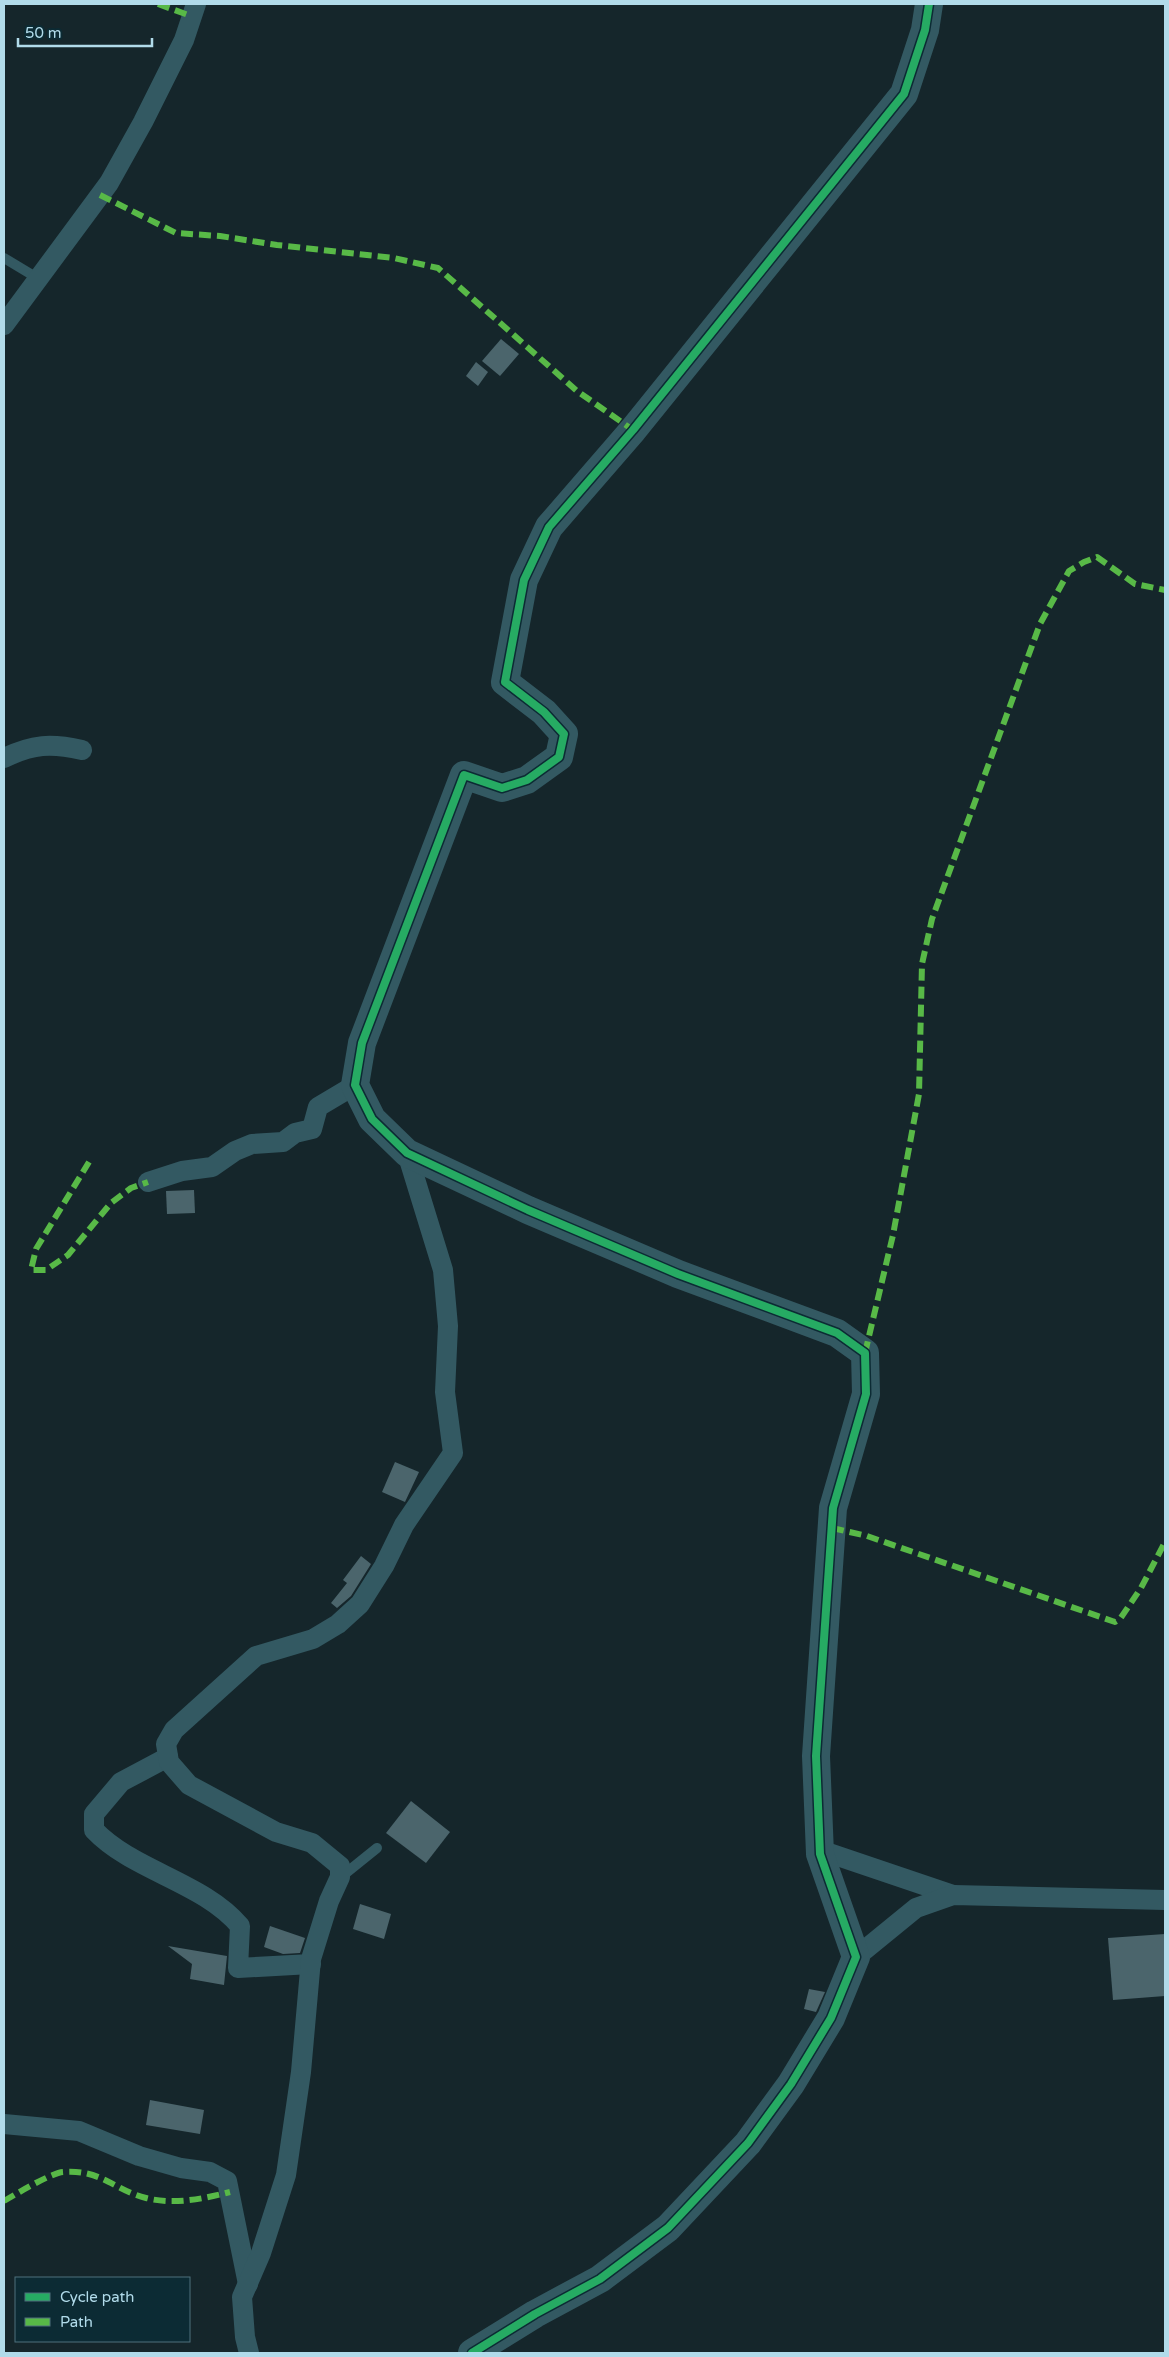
<svg xmlns="http://www.w3.org/2000/svg" width="1169" height="2357" viewBox="0 0 1169 2357" font-family="'Varela Round',sans-serif">
<style>
.building{fill:#4b656c}
.lines{fill:none;stroke-linecap:round;stroke-linejoin:round}
.lane{stroke:#335962;stroke-width:10}
.street{stroke:#335962;stroke-width:20}
.secondary{stroke:#335962;stroke-width:28}
.quiet{stroke:#58b947;stroke-width:6;stroke-dasharray:12 6;stroke-linecap:butt}
.cycleway-casing{stroke:#0c2b34;stroke-width:11}
.cycleway{stroke:#26ab63;stroke-width:8}
</style>
<rect width="100%" height="100%" fill="#15262b"/>
<g class="building">
<path d="M501 339 519 354 500 376 482 361Z"/>
<path d="M476 362 488 372 478 386 466 376Z"/>
<path d="M194 1190 195 1213 167 1214 166 1191Z"/>
<path d="M395 1462 419 1472 405 1502 382 1492Z"/>
<path d="M361 1556 371 1564 351 1596 337 1608 331 1603 347 1583 343 1580Z"/>
<path d="M411 1801 450 1832 426 1863 386 1833Z"/>
<path d="M360 1904 391 1914 384 1939 353 1929Z"/>
<path d="M270 1926 305 1938 300 1953 283 1954 264 1947Z"/>
<path d="M1165 1934V1996L1113 2000 1108 1938Z"/>
<path d="M168 1946 227 1956 224 1985 190 1979 192 1964Z"/>
<path d="M809 1989 825 1992 816 2012 804 2009Z"/>
<path d="M150 2100 204 2110 200 2134 146 2125Z"/>
</g>
<g class="lines">
<g class="lane">
<path d="M4 258 39 279"/>
<path d="M341 1877 377 1848"/>
</g>
<g class="street">
<path d="M4 325 109 183 143 122 184 40 196 4"/>
<path d="M4 758C33 744 51 743 82 750"/>
<path d="M148 1182 182 1171 212 1167 235 1151 252 1144 283 1142 295 1133 312 1129 318 1107 355 1085"/>
<path d="M168 1757 121 1782 94 1814V1830C133 1871 203 1882 240 1926L238 1968 311 1964"/>
<path d="M820 1850 953 1895"/>
<path d="M856 1957 916 1908 953 1895 1165 1900"/>
<path d="M4 2124 79 2131 139 2156 181 2168 210 2172 227 2181 248 2284"/>
<path d="M249 2353 245 2337 242 2297 261 2253 286 2175 301 2072 311 1959 329 1901 340 1877V1866L312 1843 276 1832 189 1785 169 1762 166 1744 174 1730 256 1656 313 1639 338 1624 360 1604 384 1566 404 1525 453 1453 445 1392 448 1326 443 1270 407 1153"/>
</g>
<path class="secondary" d="M472 2353 535 2314 600 2279 668 2228 748 2143 791 2084 831 2018 856 1957 820 1854 816 1756 833 1508 866 1394 865 1353 837 1333 678 1274 528 1210 407 1153 372 1119 355 1085 362 1043 464 775 502 788 527 780 559 757 564 734 544 712 505 682 524 580 549 527 633 430 904 94 925 30 929 4"/>
<g class="quiet">
<path d="M158 4 191 16"/>
<path d="M100 195 176 233 220 236 277 245 394 258 438 268 577 391 633 430"/>
<path d="M89 1162 36 1249 31 1270H46L68 1255 111 1203 131 1188 148 1182"/>
<path d="M865 1353 893 1235 919 1094 922 964 932 919 1040 624 1069 571 1084 562 1097 557 1135 584 1165 590"/>
<path d="M832 1528 867 1536 1115 1622 1120 1619 1141 1588 1165 1542"/>
<path d="M4 2201C16 2194 51 2173 63 2172 101 2169 114 2190 146 2198 173 2205 203 2199 230 2192"/>
</g>
<g class="cycleway-casing">
<path id="cycleway" d="M472 2353 535 2314 600 2279 668 2228 748 2143 791 2084 831 2018 856 1957 820 1854 816 1756 833 1508 866 1394 865 1353 837 1333 678 1274 528 1210 407 1153 372 1119 355 1085 362 1043 464 775 502 788 527 780 559 757 564 734 544 712 505 682 524 580 549 527 633 430 904 94 925 30 929 4"/>
</g>
<use href="#cycleway" class="cycleway"/>
</g>
<rect width="1169" height="2357" fill="none" stroke="#b1dbea" stroke-width="10"/>
<rect x="15" y="2277" width="175" height="65" fill="#0c2b34" stroke="#4e717d"/>
<rect x="25" y="2293" width="25" height="8" fill="#26ab63" stroke="#4e717d"/>
<text x="60" y="2302" font-size="15" fill="#b1dbea">Cycle path</text>
<rect x="25" y="2318" width="25" height="8" fill="#58b947" stroke="#4e717d"/>
<text x="60" y="2327" font-size="15" fill="#b1dbea">Path</text>
<path d="M18 38v8h134v-8" fill="none" stroke="#b1dbea" stroke-width="2.5"/>
<text x="25" y="38" font-size="15" fill="#b1dbea" stroke="#0c2b34" stroke-width="4" paint-order="stroke">50 m</text>
</svg>
